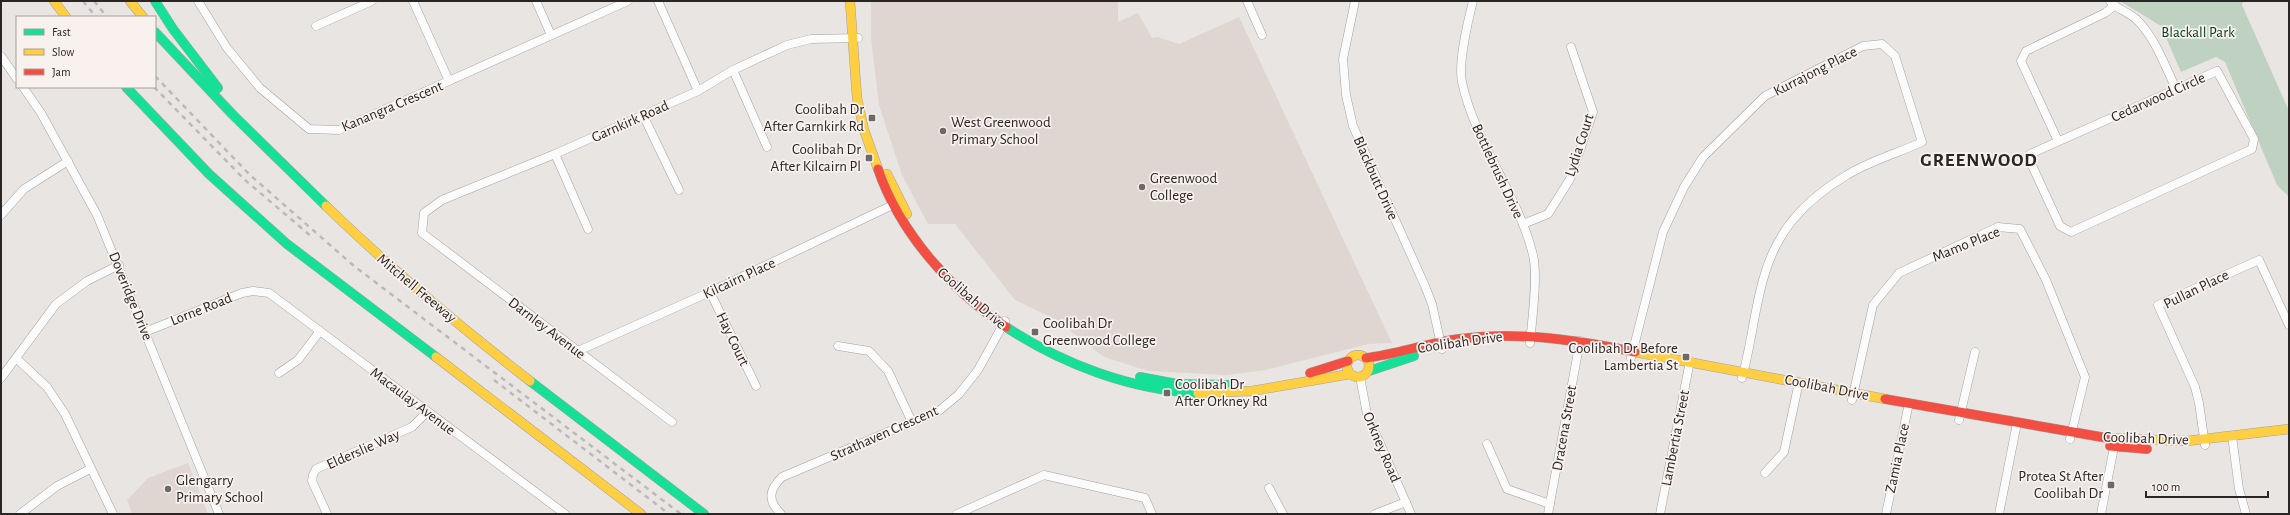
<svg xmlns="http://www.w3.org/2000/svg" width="2290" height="515" viewBox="0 0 2290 515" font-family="'Alegreya Sans',sans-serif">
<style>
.built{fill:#dfd6d1}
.park{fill:#bfd1c0}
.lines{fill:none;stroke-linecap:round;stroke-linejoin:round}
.street-casing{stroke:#a4a19f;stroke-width:9}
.fast-casing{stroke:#a4a19f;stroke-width:10}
.slow-casing{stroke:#a4a19f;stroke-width:10}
.jam-casing{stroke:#a4a19f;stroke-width:10}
.street{stroke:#fcfbfb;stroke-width:8}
.fast{stroke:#16e098;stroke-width:9}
.slow{stroke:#ffcf43;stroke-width:9}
.jam{stroke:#f24e42;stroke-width:9}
.rail{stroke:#babab9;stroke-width:2.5;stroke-dasharray:5 5;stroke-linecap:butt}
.poi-dot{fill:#6c6968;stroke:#f8f1ee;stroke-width:1.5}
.labels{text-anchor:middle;stroke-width:3.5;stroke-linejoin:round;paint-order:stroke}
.park-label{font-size:15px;fill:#003f1a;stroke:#f8f1ee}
.street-label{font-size:15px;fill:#292625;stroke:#f8f1ee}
.poi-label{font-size:15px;fill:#292625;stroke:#f8f1ee;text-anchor:start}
.district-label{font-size:19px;font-weight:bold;letter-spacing:1px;fill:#292625;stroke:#f8f1ee}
</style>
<rect width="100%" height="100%" fill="#e9e5e3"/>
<g class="built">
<path d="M871 1H1118V22L1138 13 1152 38 1158 37 1179 44 1239 17 1392 343 1368 344 1266 370 1226 375 1148 371 1104 357 1055 319 1015 300 955 224H928L902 175 879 105 871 38Z"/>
<path d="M188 463 208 514H132L127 500 148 478Z"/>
</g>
<path class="park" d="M2120 1H2243L2242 5 2289 111V197L2277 185 2225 62 2216 57 2181 72 2161 26Z"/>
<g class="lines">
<g class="street-casing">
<g id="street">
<path d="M198 1 227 48 260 88 309 129 339 130 628 1"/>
<path d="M413 1 449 81"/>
<path d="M536 1 551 35"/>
<path d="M658 1 698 91"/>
<path d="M1247 1 1262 35"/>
<path d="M1355 1 1343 59 1346 95 1353 126 1425 286 1432 304 1442 349"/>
<path d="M1473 1C1468 21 1458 61 1462 82 1475 143 1518 194 1533 255 1538 276 1532 321 1530 343"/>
<path d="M2110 1C2117 9 2128 12 2136 19 2155 37 2165 66 2176 89"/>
<path d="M316 26 372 1"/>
<path d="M1 56 17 79"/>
<path d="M733 70 767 147"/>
<path d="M2217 71 2254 139 2252 149 2071 232 2060 226 2029 159 2030 154Z"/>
<path d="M23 87 41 113 97 215 219 514"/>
<path d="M643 115 679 190"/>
<path d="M2058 141 2021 61 2026 51 2105 13 2114 6"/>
<path d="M555 154 588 229"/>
<path d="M1 215 24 189 68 161"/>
<path d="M1523 224 1548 214 1570 179 1593 112 1571 47"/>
<path d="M710 292 756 386"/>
<path d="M145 332 242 293 253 291 269 293 565 514"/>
<path d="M838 346 869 351 888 371 912 422"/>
<path d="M578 351 710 292 899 202"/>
<path d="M1631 358 1663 232 1684 187 1703 157 1765 96 1863 46 1882 44 1895 56 1922 142C1898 153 1869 161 1847 175 1804 201 1776 231 1763 280 1754 312 1751 346 1742 378"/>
<path d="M17 359 47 387 65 414 113 514"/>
<path d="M279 373 298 360 320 331"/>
<path d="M1360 377 1367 414 1411 514"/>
<path d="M1 378 56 304 87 281 119 265"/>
<path d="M1852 400 1873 305 1899 273 1998 227 2020 229 2046 280 2085 377 2070 439"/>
<path d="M1959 420 1975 352"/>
<path d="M672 422 422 233 424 213 442 200 555 154 698 91 733 70 787 45 811 39 858 38"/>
<path d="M2232 436 2239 489 2246 514"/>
<path d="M1487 444 1507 489 1550 504"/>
<path d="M2205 445 2199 403 2195 387 2158 305 2259 260 2289 325"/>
<path d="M1765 473 1784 452 1799 382"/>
<path d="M1269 488 1283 514"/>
<path d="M20 514 57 486 90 469"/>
<path d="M327 514 312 481 313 475 316 469 412 427 427 412"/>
<path d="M781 514C767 500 769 490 782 477L940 410 959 394 978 370 1005 321"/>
<path d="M957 514 1044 475 1145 498 1152 514"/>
<path d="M1375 514 1406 502"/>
<path d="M1548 514 1580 341"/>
<path d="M1660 514 1690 361"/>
<path d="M1886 514 1909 403"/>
<path d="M1999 514 2017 423"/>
<path d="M2101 514 2115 442"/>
</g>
</g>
<g class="fast-casing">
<g id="fast">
<path d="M155 1 173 29 218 88"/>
<path d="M155 32 233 115 326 206"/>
<path d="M126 87 209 174 287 244 436 357"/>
<path d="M1006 327C1062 364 1131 390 1198 393"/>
<path d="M1369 371 1414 356"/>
<path d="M1140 377 1177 384 1228 385"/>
<path d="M530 381 704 514"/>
</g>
</g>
<g class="slow-casing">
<g id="slow">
<path d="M54 1 66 17"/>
<path d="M130 1 143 17"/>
<path d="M850 1 857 98 864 130 878 169"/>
<path d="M887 174 907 214"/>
<path d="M326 206C390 268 459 326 530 381"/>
<path d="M1635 352 1885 399"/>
<circle cx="1358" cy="366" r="11"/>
<path d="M436 357 641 514"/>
<path d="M1198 393 1252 391 1350 374"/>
<path d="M2107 438 2187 441 2289 429"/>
</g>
</g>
<g class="jam-casing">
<g id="jam">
<path d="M878 169C900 233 951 290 1006 327"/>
<path d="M1366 358C1397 354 1428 343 1459 339 1519 331 1577 340 1635 352"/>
<path d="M1310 373 1348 361"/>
<path d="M1885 399 2107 438"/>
<path d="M2110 446 2147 449"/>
</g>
</g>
<use href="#street" class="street"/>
<use href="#fast" class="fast"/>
<use href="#slow" class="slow"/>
<use href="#jam" class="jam"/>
<g class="rail">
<path d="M83 1 96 17"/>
<path d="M94 1 107 17"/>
<path d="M155 76 250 175 354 266 681 514"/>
<path d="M154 87 245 180 312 237"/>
<path d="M494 380 669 514"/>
</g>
</g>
<g class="poi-dot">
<rect x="868" y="114" width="8" height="8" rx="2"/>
<circle cx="943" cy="131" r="4"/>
<rect x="865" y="154" width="8" height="8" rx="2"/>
<circle cx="1142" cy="187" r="4"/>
<rect x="1031" y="328" width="8" height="8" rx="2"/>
<rect x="1682" y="353" width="8" height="8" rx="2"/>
<rect x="1163" y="389" width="8" height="8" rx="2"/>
<rect x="2107" y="481" width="8" height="8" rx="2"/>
<circle cx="168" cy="489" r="4"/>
</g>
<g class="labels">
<g class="park-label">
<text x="2198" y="37">Blackall Park</text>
</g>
<g class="street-label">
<text transform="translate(1815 71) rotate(-27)" y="5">Kurrajong Place</text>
<text transform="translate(2158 97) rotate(-24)" y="5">Cedarwood Circle</text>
<text transform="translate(392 106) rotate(-23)" y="5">Kanangra Crescent</text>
<text transform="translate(630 121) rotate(-24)" y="5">Garnkirk Road</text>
<text transform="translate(1579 145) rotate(-72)" y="5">Lydia Court</text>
<text transform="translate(1498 171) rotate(65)" y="5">Bottlebrush Drive</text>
<text transform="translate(1376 178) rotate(66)" y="5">Blackbutt Drive</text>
<text transform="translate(1966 244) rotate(-22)" y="5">Mamo Place</text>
<text transform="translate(739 278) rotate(-25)" y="5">Kilcairn Place</text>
<text transform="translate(417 288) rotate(40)" y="5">Mitchell Freeway</text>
<text transform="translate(2196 289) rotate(-26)" y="5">Pullan Place</text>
<text transform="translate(131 296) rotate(68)" y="5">Doveridge Drive</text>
<text transform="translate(972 298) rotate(41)" y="5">Coolibah Drive</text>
<text transform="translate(201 309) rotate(-22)" y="5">Lorne Road</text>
<text transform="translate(547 328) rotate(37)" y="5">Darnley Avenue</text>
<text transform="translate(733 339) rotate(64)" y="5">Hay Court</text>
<text transform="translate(1460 342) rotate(-8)" y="5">Coolibah Drive</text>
<text transform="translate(1827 387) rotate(11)" y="5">Coolibah Drive</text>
<text transform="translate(413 401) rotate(37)" y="5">Macaulay Avenue</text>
<text transform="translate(1564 428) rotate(-80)" y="5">Dracena Street</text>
<text transform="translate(884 433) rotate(-24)" y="5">Strathaven Crescent</text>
<text transform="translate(1675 438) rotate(-79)" y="5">Lambertia Street</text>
<text transform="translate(2146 438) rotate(2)" y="5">Coolibah Drive</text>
<text transform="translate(1382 447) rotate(67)" y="5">Orkney Road</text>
<text transform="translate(363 449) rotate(-24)" y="5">Elderslie Way</text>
<text transform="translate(1897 458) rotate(-78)" y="5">Zamia Place</text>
</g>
<g class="poi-label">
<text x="864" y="114" text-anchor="end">Coolibah Dr<tspan x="864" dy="17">After Garnkirk Rd</tspan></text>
<text x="951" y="127">West Greenwood<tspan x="951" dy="17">Primary School</tspan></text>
<text x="861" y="154" text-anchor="end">Coolibah Dr<tspan x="861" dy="17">After Kilcairn Pl</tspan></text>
<text x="1150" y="183">Greenwood<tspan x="1150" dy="17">College</tspan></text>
<text x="1043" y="328">Coolibah Dr<tspan x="1043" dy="17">Greenwood College</tspan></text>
<text x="1678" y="353" text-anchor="end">Coolibah Dr Before<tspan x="1678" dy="17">Lambertia St</tspan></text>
<text x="1175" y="389">Coolibah Dr<tspan x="1175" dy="17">After Orkney Rd</tspan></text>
<text x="2103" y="481" text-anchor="end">Protea St After<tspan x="2103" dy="17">Coolibah Dr</tspan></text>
<text x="176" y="485">Glengarry<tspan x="176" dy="17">Primary School</tspan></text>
</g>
<g class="district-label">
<text x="1979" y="166">GREENWOOD</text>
</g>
</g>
<rect width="2290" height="515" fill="none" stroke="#292625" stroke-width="4"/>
<rect x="16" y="16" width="140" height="72" fill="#f8f1ee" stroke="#a5a09e"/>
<rect x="24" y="29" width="20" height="6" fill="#16e098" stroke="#a5a09e"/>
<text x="52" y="36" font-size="12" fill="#292625">Fast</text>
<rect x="24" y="49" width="20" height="6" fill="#ffcf43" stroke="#a5a09e"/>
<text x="52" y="56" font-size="12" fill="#292625">Slow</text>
<rect x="24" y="69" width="20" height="6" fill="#f24e42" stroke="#a5a09e"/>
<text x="52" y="76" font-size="12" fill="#292625">Jam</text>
<path d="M2146 491v6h122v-6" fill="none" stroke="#292625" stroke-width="2"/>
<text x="2152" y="491" font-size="12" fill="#292625" stroke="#f8f1ee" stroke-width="3" paint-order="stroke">100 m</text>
</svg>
